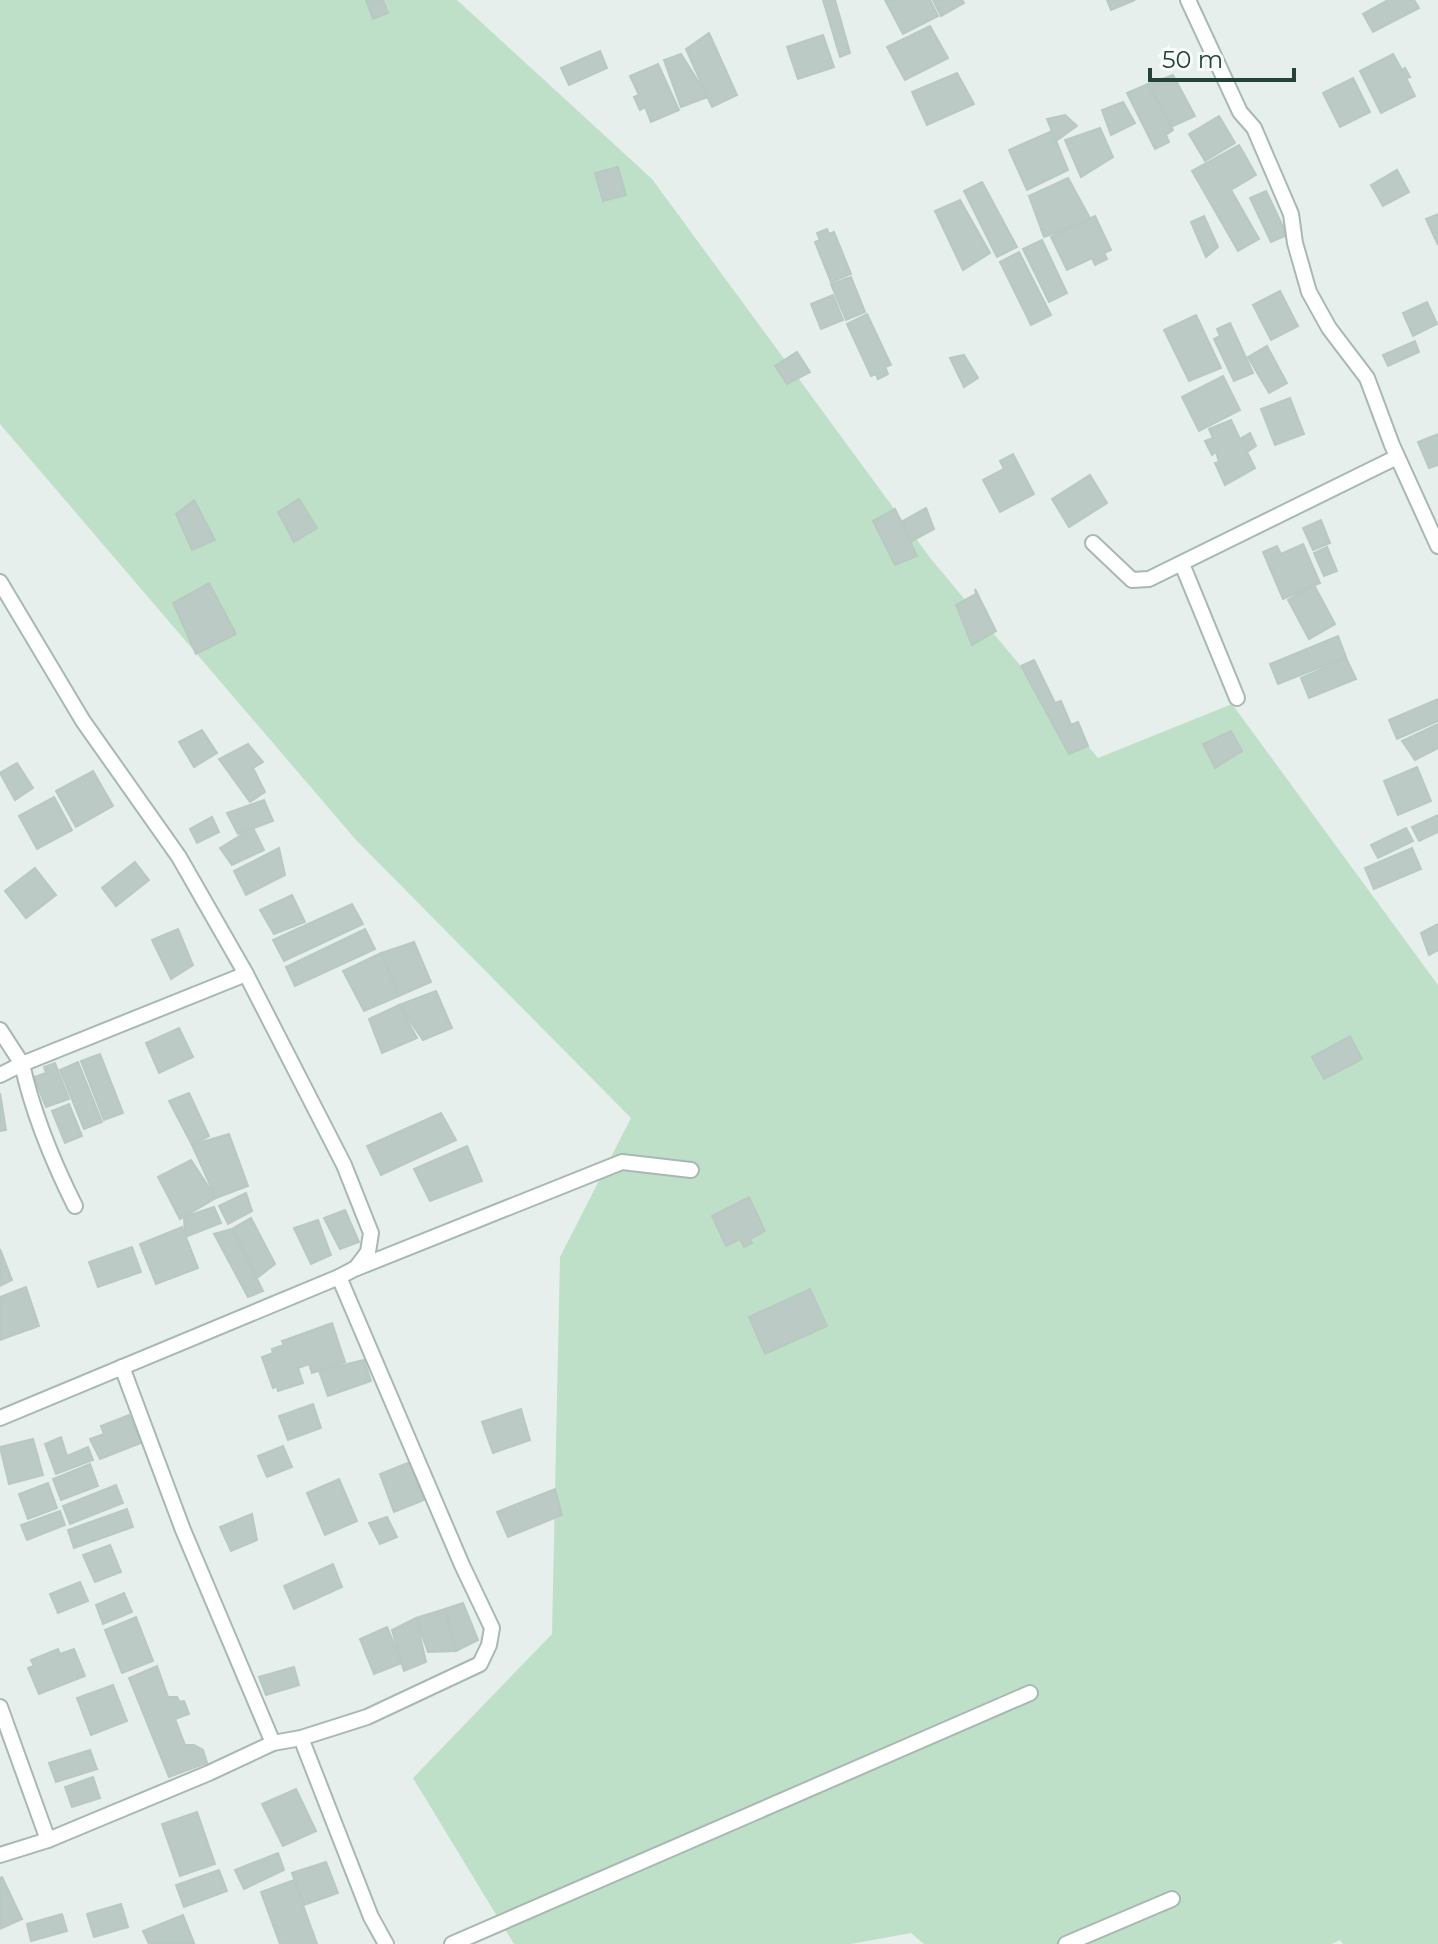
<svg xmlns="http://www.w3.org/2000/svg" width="1438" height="1944" viewBox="0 0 1438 1944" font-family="Montserrat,sans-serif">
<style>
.green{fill:#bfe0c8}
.building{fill:#bbcac4;stroke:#b8c9c2;stroke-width:2}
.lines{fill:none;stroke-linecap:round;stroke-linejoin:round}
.minor-casing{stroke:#a8b8b2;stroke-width:18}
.minor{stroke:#fff;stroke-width:14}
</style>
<rect width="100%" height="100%" fill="#e6efeb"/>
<path class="green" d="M0 0H457L652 179 931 559 1098 758 1232 704 1438 985V1944H1343L1340 1940 1332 1944H924L911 1933 851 1944H514L413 1778 552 1634 560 1257 631 1118 356 840 0 424Z"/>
<g class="building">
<path d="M366 0H383L388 13 373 19Z"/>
<path d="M823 0H835L850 53 840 57Z"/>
<path d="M885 0H930L938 16 903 34Z"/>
<path d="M933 0H962L964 3 941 16Z"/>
<path d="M1107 0H1135L1111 10Z"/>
<path d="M1388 0H1414L1419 8 1373 32 1363 14Z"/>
<path d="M930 26 948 58 905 80 887 47Z"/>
<path d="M709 33 737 95 712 107 686 49Z"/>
<path d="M823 35 834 67 798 79 787 47Z"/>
<path d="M600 51 607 68 569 85 561 68Z"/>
<path d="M681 54 708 97 681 107 664 60Z"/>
<path d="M1393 54 1402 70 1405 68 1410 77 1406 78 1415 96 1381 113 1360 71Z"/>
<path d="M658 64 679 110 651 122 645 107 640 110 634 97 639 95 630 76Z"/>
<path d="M957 73 974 104 927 125 912 92Z"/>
<path d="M1173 75 1195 116 1171 127 1148 84Z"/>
<path d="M1353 78 1370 112 1340 127 1323 93Z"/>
<path d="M1148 84 1173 130 1166 135 1169 142 1155 149 1127 93Z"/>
<path d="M1123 102 1135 123 1111 135 1102 110Z"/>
<path d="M1065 115 1077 126 1056 141 1047 119Z"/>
<path d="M1219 116 1235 143 1205 161 1189 134Z"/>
<path d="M1100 128 1113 157 1081 177 1065 140Z"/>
<path d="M1052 131 1068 170 1027 190 1009 150Z"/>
<path d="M1239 145 1256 175 1231 190 1259 239 1238 251 1192 171Z"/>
<path d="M618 167 626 195 603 201 595 173Z"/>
<path d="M1397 170 1409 192 1383 206 1371 185Z"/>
<path d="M1068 178 1091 220 1044 237 1029 196Z"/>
<path d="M982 182 1017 247 997 257 964 191Z"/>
<path d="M1266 191 1287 235 1271 242 1250 198Z"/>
<path d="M960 200 990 253 963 270 935 211Z"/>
<path d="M1438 214V245L1426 219Z"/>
<path d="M1095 216 1111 250 1104 253 1107 259 1095 265 1092 258 1067 270 1051 237Z"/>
<path d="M1204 216 1218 247 1206 257 1191 222Z"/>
<path d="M827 229 829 234 834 232 851 274 831 282 815 242 820 240 817 233Z"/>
<path d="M1042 240 1067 293 1049 302 1023 249Z"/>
<path d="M1019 252 1051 315 1031 325 1000 262Z"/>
<path d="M851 277 865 312 846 320 831 284Z"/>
<path d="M1280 291 1298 326 1271 340 1253 305Z"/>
<path d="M833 295 843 320 821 329 811 304Z"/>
<path d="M1427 302 1437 324 1413 336 1403 313Z"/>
<path d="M867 314 891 365 885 367 888 374 878 379 876 374 871 376 847 324Z"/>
<path d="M1196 315 1221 368 1189 381 1164 330Z"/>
<path d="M1230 323 1253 373 1234 381 1214 339 1220 336 1217 329Z"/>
<path d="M1415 341 1419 352 1388 366 1383 355Z"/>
<path d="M1267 346 1287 383 1269 393 1248 357Z"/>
<path d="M797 352 810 372 787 384 775 366Z"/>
<path d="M964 355 978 378 964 387 950 358Z"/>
<path d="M1223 376 1240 410 1199 431 1182 397Z"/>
<path d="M1290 398 1304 434 1275 445 1261 409Z"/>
<path d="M1231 420 1240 439 1250 433 1256 446 1247 452 1255 468 1225 485 1215 463 1219 462 1216 452 1212 455 1205 441 1213 438 1209 429Z"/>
<path d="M1438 434V465L1429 468 1418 442Z"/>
<path d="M1013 454 1034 494 1000 512 983 480 1004 469 1000 461Z"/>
<path d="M1090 475 1107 503 1069 527 1052 499Z"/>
<path d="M299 499 317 528 294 542 278 512Z"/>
<path d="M194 500 215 540 192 550 176 514Z"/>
<path d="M926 508 934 529 910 542 903 521Z"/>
<path d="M895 509 917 556 895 565 873 521Z"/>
<path d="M1321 520 1330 543 1313 550 1303 528Z"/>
<path d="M1303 544 1320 583 1283 599 1263 552 1277 546 1281 554Z"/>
<path d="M1327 547 1337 571 1324 576 1314 553Z"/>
<path d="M209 583 236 634 196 654 173 603Z"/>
<path d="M1314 585 1335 624 1309 639 1288 600Z"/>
<path d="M975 589 996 631 972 645 956 605 976 594Z"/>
<path d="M1338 636 1346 657 1278 684 1270 664Z"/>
<path d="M1346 658 1356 679 1309 698 1301 678Z"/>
<path d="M1034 660 1055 703 1061 701 1071 725 1078 722 1088 746 1069 754 1021 666Z"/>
<path d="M1438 699V721L1397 739 1389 720Z"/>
<path d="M1438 724V748L1415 760 1402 741Z"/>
<path d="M202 730 217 753 194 767 179 742Z"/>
<path d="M1231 731 1242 751 1215 768 1203 744Z"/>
<path d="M248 744 263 762 253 768 265 792 250 802 219 759Z"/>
<path d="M17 763 33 788 15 800 0 773Z"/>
<path d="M1417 767 1431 801 1398 815 1384 781Z"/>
<path d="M93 771 113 806 76 827 56 791Z"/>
<path d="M54 797 72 830 37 849 19 816Z"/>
<path d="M264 800 273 821 238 834 227 813Z"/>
<path d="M1438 815V832L1419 841 1412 827Z"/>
<path d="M212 817 219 832 197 843 190 829Z"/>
<path d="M253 828 264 850 232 865 220 848Z"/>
<path d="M1406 828 1413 841 1378 858 1371 845Z"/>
<path d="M279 848 285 875 246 895 234 871Z"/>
<path d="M1412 848 1421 869 1374 889 1365 868Z"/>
<path d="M135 862 149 880 116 906 102 888Z"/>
<path d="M35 868 56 895 26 918 5 891Z"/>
<path d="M292 895 305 922 274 934 260 910Z"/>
<path d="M352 904 363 924 284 961 273 940Z"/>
<path d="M1438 924V950L1429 955 1421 933Z"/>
<path d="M178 929 193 965 171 979 152 940Z"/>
<path d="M365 929 375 949 295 986 286 967Z"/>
<path d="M414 942 431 982 399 996 381 953Z"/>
<path d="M381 953 399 996 364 1011 343 971Z"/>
<path d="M436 991 452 1028 423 1040 399 1005Z"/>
<path d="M399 1005 417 1038 382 1053 369 1019Z"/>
<path d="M179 1028 193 1057 159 1073 146 1043Z"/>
<path d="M1350 1036 1362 1059 1324 1079 1312 1057Z"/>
<path d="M100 1054 123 1113 104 1120 81 1061Z"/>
<path d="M78 1062 102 1122 84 1129 60 1070Z"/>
<path d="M55 1063 69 1099 46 1107 34 1077 46 1073 44 1067Z"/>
<path d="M0 1093 6 1130 0 1131Z"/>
<path d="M189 1093 209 1136 192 1145 169 1101Z"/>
<path d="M69 1104 82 1136 65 1143 52 1111Z"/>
<path d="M441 1113 456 1140 381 1175 367 1146Z"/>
<path d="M229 1134 248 1186 216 1198 192 1145Z"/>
<path d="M467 1146 482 1181 430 1201 414 1169Z"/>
<path d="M191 1160 216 1198 180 1219 158 1177Z"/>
<path d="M246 1193 252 1211 228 1224 219 1206Z"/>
<path d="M749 1197 765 1231 750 1239 752 1243 744 1247 740 1239 726 1246 712 1216Z"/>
<path d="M214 1207 221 1223 185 1237 184 1217Z"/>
<path d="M345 1210 359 1242 340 1249 324 1218Z"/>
<path d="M251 1218 275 1264 257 1278 232 1229Z"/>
<path d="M318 1220 331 1255 311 1264 294 1228Z"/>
<path d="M182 1227 198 1268 156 1284 140 1244Z"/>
<path d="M232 1229 263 1291 248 1297 214 1234Z"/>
<path d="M132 1247 141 1272 98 1287 89 1262Z"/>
<path d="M0 1249 12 1280 0 1286Z"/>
<path d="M26 1287 39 1326 0 1340V1297Z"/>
<path d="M810 1289 827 1326 765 1354 749 1317Z"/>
<path d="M332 1323 345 1362 312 1373 309 1364 298 1368 303 1383 278 1391 277 1386 273 1388 262 1357 273 1353 272 1349 284 1345 282 1341Z"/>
<path d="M364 1360 371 1381 328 1396 319 1371Z"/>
<path d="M313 1404 321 1428 288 1440 279 1416Z"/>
<path d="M521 1409 530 1440 493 1453 482 1422Z"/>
<path d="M129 1415 141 1443 100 1459 90 1439 104 1434 101 1426Z"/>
<path d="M61 1437 67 1456 88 1447 93 1460 56 1474 45 1444Z"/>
<path d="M33 1439 43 1475 9 1484 0 1447Z"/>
<path d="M283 1446 292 1467 267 1477 258 1456Z"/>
<path d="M410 1462 424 1500 394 1512 380 1474Z"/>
<path d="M90 1464 98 1486 61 1500 53 1479Z"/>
<path d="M339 1479 357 1521 325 1535 307 1493Z"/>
<path d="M48 1483 57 1508 28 1519 19 1494Z"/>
<path d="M116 1485 123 1503 70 1524 63 1506Z"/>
<path d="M555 1489 562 1515 508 1537 497 1512Z"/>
<path d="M127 1509 133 1527 74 1548 68 1530Z"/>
<path d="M60 1511 65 1525 27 1540 21 1525Z"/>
<path d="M252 1514 257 1540 231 1551 220 1527Z"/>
<path d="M387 1517 397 1537 380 1544 369 1523Z"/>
<path d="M110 1545 121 1572 95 1582 83 1555Z"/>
<path d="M333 1564 342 1587 294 1609 284 1586Z"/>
<path d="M80 1582 88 1601 58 1613 50 1594Z"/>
<path d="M124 1593 132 1612 103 1624 96 1605Z"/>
<path d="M463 1603 478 1640 456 1651 445 1609Z"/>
<path d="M445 1609 456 1651 428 1652 416 1618Z"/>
<path d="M136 1617 153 1661 122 1673 105 1630Z"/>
<path d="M416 1618 426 1662 404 1671 392 1630Z"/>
<path d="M387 1627 402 1663 374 1674 360 1639Z"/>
<path d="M58 1649 60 1654 74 1649 85 1676 39 1694 28 1668 34 1666 31 1660Z"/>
<path d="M157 1666 168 1697H177L180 1702 184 1701 189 1714 175 1719 185 1745H194L203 1750 207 1763 169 1777 129 1678Z"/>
<path d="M294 1667 299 1685 266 1695 259 1677Z"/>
<path d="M113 1685 127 1721 91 1735 77 1698Z"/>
<path d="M90 1750 97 1769 56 1782 49 1763Z"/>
<path d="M93 1777 100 1798 72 1807 65 1787Z"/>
<path d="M296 1789 316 1831 283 1846 262 1804Z"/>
<path d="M197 1812 215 1864 180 1876 162 1824Z"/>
<path d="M278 1853 284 1870 244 1889 235 1870Z"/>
<path d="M326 1862 338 1893 304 1905 292 1873Z"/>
<path d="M219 1870 227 1891 184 1907 176 1885Z"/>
<path d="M2 1877 22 1919 0 1929V1878Z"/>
<path d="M294 1880 317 1944H280L261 1892Z"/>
<path d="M121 1904 128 1927 94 1937 87 1914Z"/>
<path d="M62 1914 67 1931 31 1941 27 1924Z"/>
<path d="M183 1915 194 1943 149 1944 143 1931Z"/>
</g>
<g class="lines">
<g class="minor-casing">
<g id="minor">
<path d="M1188 0 1240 112 1254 128 1291 214 1295 243 1309 292 1329 328 1367 378 1392 445 1438 546"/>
<path d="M1093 543 1132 580 1149 579 1397 457"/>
<path d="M1182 564 1237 698"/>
<path d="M0 582 83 721 179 857 246 974 344 1165 371 1233 368 1252 356 1268 339 1277 0 1418"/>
<path d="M0 1030 22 1064 246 974"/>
<path d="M0 1075 22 1064C33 1114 52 1160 75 1206"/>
<path d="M357 1268 622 1162 691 1170"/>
<path d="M122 1367 183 1530 273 1743"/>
<path d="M0 1707 48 1840 0 1855"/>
<path d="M301 1738 371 1917 386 1944"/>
<path d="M48 1840 209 1773 273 1743 301 1738 367 1717 480 1664 489 1645 492 1628 462 1565 339 1277"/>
<path d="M452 1944 1030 1693"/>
<path d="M1066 1944 1172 1899"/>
</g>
</g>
<use href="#minor" class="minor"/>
</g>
<path d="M1150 68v12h144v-12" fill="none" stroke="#24423a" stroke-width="4"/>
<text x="1162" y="68" font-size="24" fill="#24423a" stroke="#f7fbf9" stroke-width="6" paint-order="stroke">50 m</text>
</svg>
